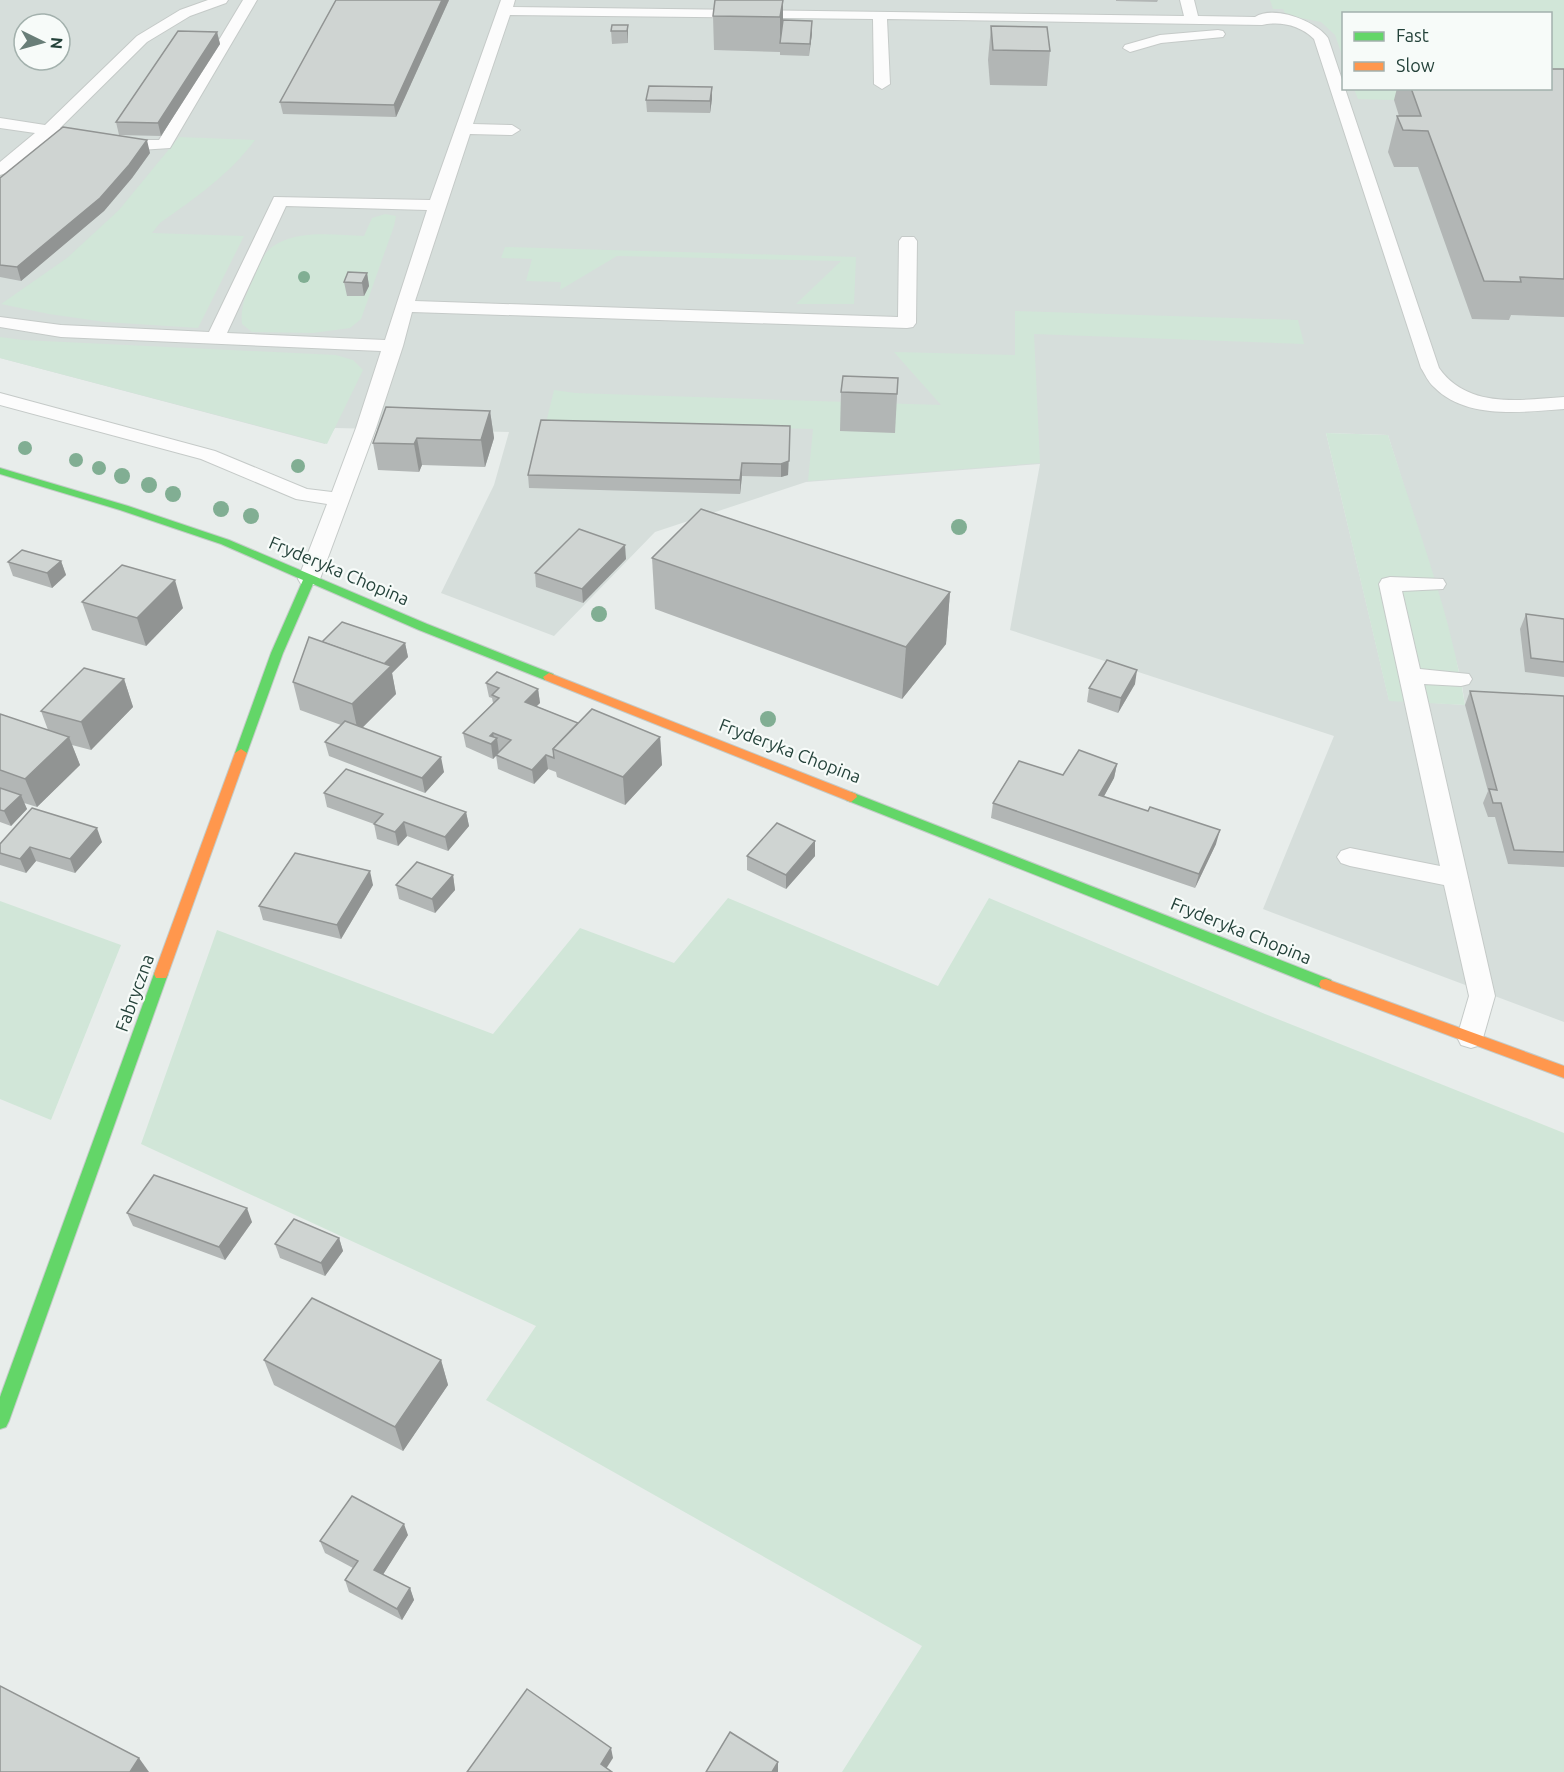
<svg xmlns="http://www.w3.org/2000/svg" width="1564" height="1772" viewBox="0 0 1564 1772" font-family="Ubuntu,sans-serif">
<style>
.built{fill:#d6dedb;fill-rule:evenodd}
.green{fill:#d1e6d8}
.lines{fill:none;stroke-linecap:round;stroke-linejoin:round}
.lane-casing{stroke:#c5cac8;stroke-width:2}
.fast-casing{stroke:#c3cbc8;stroke-width:2}
.slow-casing{stroke:#c3cbc8;stroke-width:2}
.lane{fill:#fcfcfc;fill-rule:evenodd}
.fast{fill:#63d668;fill-rule:evenodd}
.slow{fill:#ff974d;fill-rule:evenodd}
.tree{fill:#81ae93}
.wall{fill:#b2b6b5}
.shaded-wall{fill:#919493}
.building{fill:#cfd4d2;stroke:#919493;stroke-width:1.5}
.labels{text-anchor:middle;stroke-width:4.5;stroke-linejoin:round;paint-order:stroke}
.street-label{font-size:18px;fill:#24423a;stroke:#f7fbf9}
</style>
<rect width="100%" height="100%" fill="#e8edeb"/>
<path class="built" d="M0 0H1403L1564 4V1022L1263 909 1334 736 1010 630 1040 464 806 482 655 532 554 636 441 593 494 485 509 432 335 428 325 444 0 358ZM1344 14H1550V88H1344ZM24 24H60V60H24ZM1326 433 1388 435 1442 608 1461 679 1465 705 1389 700Z"/>
<g class="green">
<path d="M1270 0H1564V105L1358 99 1354 89 1550 88V14H1344L1343 58 1335 35 1321 22 1286 15 1283 9H1273Z"/>
<path d="M179 137 255 140C229 175 195 198 160 223L152 233 244 236 198 328 105 322 49 314 1 304 67 258 119 210Z"/>
<path d="M385 214 396 216 394 226 361 319 350 328 313 333 252 332 242 324C240 306 246 295 253 279 258 268 262 255 272 247 296 229 336 235 364 236L372 218Z"/>
<path d="M505 247 856 257 854 304H796L841 261 617 256 560 290 561 282 526 281 532 259 501 258Z"/>
<path d="M1015 311 1298 320 1304 344 1034 334 1040 463 808 481 813 429 546 423 554 390 575 393 941 405 894 352 1015 355Z"/>
<path d="M0 337 23 340 336 355 353 360 363 370 327 444 0 358Z"/>
<path d="M1326 433 1388 435C1416 524 1451 614 1465 705L1389 701Z"/>
<path d="M728 898 938 986 989 898 1265 1014 1564 1133V1772H842L922 1646 486 1400 536 1326 141 1144 217 930 493 1034 580 928 674 963Z"/>
<path d="M0 901 121 945 51 1120 0 1099Z"/>
</g>
<g class="lines">
<g class="lane-casing">
<g id="lane">
<path d="M208 0H228L226 3 190 16 147 42 60 128 140 140H159L243 0H257L170 148 140 150 52 136 6 173 0 175V162L35 133 0 128V118L45 125 137 36 180 10Z"/>
<path d="M501 0H515L513 7 1184 16 1180 0H1194L1198 16 1255 17C1274 5 1316 21 1328 38L1439 368C1468 409 1520 400 1564 397V409C1523 412 1466 420 1434 387 1428 382 1425 374 1421 368L1314 39C1300 25 1280 21 1262 25L887 19 890 84 882 89 874 84 873 19 510 15 473 124 512 125 520 130 512 135 470 134 415 301 898 317 899 241 902 237H914L917 241 916 323 913 327 907 328 412 312 403 346 376 428 320 579 317 584 309 586 301 584 298 579 327 504 296 499 201 459 0 405V393L215 451 307 489 332 492 356 428 381 351 61 337 0 327V317L61 325 209 332 274 197 430 200ZM286 206 427 210 385 340 227 333Z"/>
<path d="M1218 30 1223 31 1225 34 1223 37 1161 43 1130 52 1123 48 1125 45 1160 35Z"/>
<path d="M1390 577 1443 579 1446 584 1443 589 1402 591 1420 669 1469 674 1472 679 1469 684 1461 686 1424 684 1495 996 1481 1045 1471 1048 1461 1045 1457 1037 1469 996 1444 885 1350 866 1341 863 1337 857 1341 851 1350 848 1440 866 1379 584 1382 579Z"/>
</g>
</g>
<g class="fast-casing">
<g id="fast">
<path d="M0 468 128 506 229 540 427 624 553 674 555 677 553 680H545L419 630 313 584 283 653 247 753 241 757 237 756 235 753 271 653 303 580 221 544 120 510 0 474Z"/>
<path d="M851 792 1331 980 1333 984 1331 988H1321L846 800 845 797 846 794Z"/>
<path d="M161 969 166 970 168 974 9 1421 6 1427 0 1429V1397L154 974 156 970Z"/>
</g>
</g>
<g class="slow-casing">
<g id="slow">
<path d="M549 673 856 794 857 797 851 802 846 800 545 680 543 677Z"/>
<path d="M241 749 247 753 168 974 166 978H156L154 974 235 753Z"/>
<path d="M1326 979 1564 1066V1078L1321 988 1319 984 1321 980Z"/>
</g>
</g>
<use href="#lane" class="lane"/>
<use href="#fast" class="fast"/>
<use href="#slow" class="slow"/>
</g>
<g class="tree">
<circle cx="304" cy="277" r="6"/>
<circle cx="25" cy="448" r="7"/>
<circle cx="76" cy="460" r="7"/>
<circle cx="298" cy="466" r="7"/>
<circle cx="99" cy="468" r="7"/>
<circle cx="122" cy="476" r="8"/>
<circle cx="149" cy="485" r="8"/>
<circle cx="173" cy="494" r="8"/>
<circle cx="221" cy="509" r="8"/>
<circle cx="251" cy="516" r="8"/>
<circle cx="959" cy="527" r="8"/>
<circle cx="599" cy="614" r="8"/>
<circle cx="768" cy="719" r="8"/>
</g>
<g class="wall">
<path d="M449 0 396 117 283 114 280 102Z"/>
<path d="M783 0V20L812 33 809 56 780 55V52L714 50 713 16Z"/>
<path d="M1116 0H1158L1157 2 1116 1Z"/>
<path d="M628 25V43L612 44 611 31Z"/>
<path d="M991 26 1050 51 1047 86 990 85 988 60Z"/>
<path d="M217 32 220 44 161 136 119 135 116 122Z"/>
<path d="M1564 69V317L1511 315 1509 320 1472 319 1418 167H1394L1388 152 1397 116H1399L1394 100 1397 88H1551Z"/>
<path d="M712 99 710 113 647 112 646 100Z"/>
<path d="M150 153 132 178 104 211 21 281 0 277V178Z"/>
<path d="M367 273 369 286 364 296H347L344 282Z"/>
<path d="M898 378 895 433 840 431 841 392Z"/>
<path d="M490 411 494 438 485 467 422 465 419 472 378 470 373 443Z"/>
<path d="M790 426 788 475 781 477 742 476 740 494 529 488 528 475Z"/>
<path d="M652 558 950 592 946 644 902 699 655 609Z"/>
<path d="M626 559 583 603 536 587 535 573Z"/>
<path d="M61 561 66 575 52 588 13 576 8 562Z"/>
<path d="M82 602 183 608 146 646 92 630Z"/>
<path d="M1526 614 1564 619V677L1525 672 1520 629Z"/>
<path d="M322 642 405 643 408 657 392 673 396 694 362 728 444 772 425 793 329 756 325 742 341 725 300 710 293 682Z"/>
<path d="M124 679 133 707 91 750 72 745 80 765 37 807 24 803 27 809 11 826 0 822V714L48 730 41 711Z"/>
<path d="M486 683 538 689 540 703 536 706 578 723 660 737 662 765 625 805 557 777 556 772 548 769 534 784 498 769 496 755 493 759 466 747 463 733 493 703 492 698 489 697Z"/>
<path d="M1135 684 1118 713 1087 702 1089 688Z"/>
<path d="M1470 691 1564 696V867L1508 864 1495 817H1488L1483 803 1488 791 1465 705Z"/>
<path d="M1117 764 1114 778 1104 796 1216 844 1195 888 991 818 993 803 1063 775Z"/>
<path d="M324 793 466 812 469 826 448 851 407 836 398 846 377 839 374 824 327 807Z"/>
<path d="M102 842 75 873 36 861 26 873 0 865V844Z"/>
<path d="M747 856H815L786 889 747 870Z"/>
<path d="M453 875 455 890 435 913 399 899 396 885Z"/>
<path d="M373 885 341 939 263 920 259 906Z"/>
<path d="M127 1213 252 1222 225 1260 133 1226Z"/>
<path d="M339 1238 343 1251 325 1276 280 1258 275 1244Z"/>
<path d="M264 1360H441L448 1385 403 1451 274 1385Z"/>
<path d="M408 1535 383 1574 410 1588 414 1600 402 1620 349 1592 345 1580 353 1568 325 1553 320 1541Z"/>
</g>
<g class="shaded-wall">
<path d="M442 0H449L396 117 394 105Z"/>
<path d="M783 0V32L780 43V17Z"/>
<path d="M812 21V33L809 56 810 44Z"/>
<path d="M628 25V43L627 31Z"/>
<path d="M217 32 220 44 161 136 158 123Z"/>
<path d="M712 87V99L710 113V101Z"/>
<path d="M147 140 150 153 132 178 104 211 21 281 17 267Z"/>
<path d="M367 273 369 286 364 296 362 283Z"/>
<path d="M490 411 494 438 485 467 481 440Z"/>
<path d="M790 426 788 475 781 477V464Z"/>
<path d="M417 438 422 465 419 472 414 444Z"/>
<path d="M742 463V476L740 494V480Z"/>
<path d="M625 545 626 559 583 603 582 589Z"/>
<path d="M61 561 66 575 52 588 47 573Z"/>
<path d="M175 580 183 608 146 646 137 618Z"/>
<path d="M950 592 946 644 902 699 906 647Z"/>
<path d="M405 643 408 657 392 673 396 694 358 732 352 704 375 673Z"/>
<path d="M1137 670 1135 684 1118 713 1121 698Z"/>
<path d="M124 679 133 707 91 750 81 722Z"/>
<path d="M538 689 540 703 527 716 525 702Z"/>
<path d="M493 733 495 741 497 738 499 753 493 759 490 736Z"/>
<path d="M69 737 80 765 37 807 25 779Z"/>
<path d="M660 737 662 765 625 805 623 777Z"/>
<path d="M546 755 548 769 534 784 532 770Z"/>
<path d="M441 757 444 772 425 793 422 778Z"/>
<path d="M1117 764 1114 778 1097 809 1099 795Z"/>
<path d="M21 795 27 809 11 826 4 811Z"/>
<path d="M466 812 469 826 448 851 445 837Z"/>
<path d="M404 822 407 836 398 846 395 832Z"/>
<path d="M97 828 102 842 75 873 70 859Z"/>
<path d="M1220 830 1216 844 1195 888 1199 874Z"/>
<path d="M815 841V856L786 889V875Z"/>
<path d="M30 847 36 861 26 873 20 859Z"/>
<path d="M370 871 373 885 341 939 337 925Z"/>
<path d="M453 875 455 890 435 913 432 899Z"/>
<path d="M247 1208 252 1222 225 1260 219 1247Z"/>
<path d="M339 1238 343 1251 325 1276 321 1263Z"/>
<path d="M441 1360 448 1385 403 1451 395 1427Z"/>
<path d="M404 1524 408 1535 379 1581 374 1570Z"/>
<path d="M410 1588 414 1600 402 1620 397 1609Z"/>
<path d="M611 1748 613 1758 604 1772 601 1764Z"/>
<path d="M139 1758 149 1772H130Z"/>
<path d="M778 1762V1772H772Z"/>
</g>
<g class="building">
<path d="M336 0H442L394 105 280 102Z"/>
<path d="M715 0H783L780 17 713 16Z"/>
<path d="M783 20 812 21 810 44 780 43Z"/>
<path d="M612 25H628L627 31H611Z"/>
<path d="M991 26 1047 27 1050 51 993 50Z"/>
<path d="M178 31 217 32 158 123 116 122Z"/>
<path d="M1551 69H1564V279L1520 277 1521 282 1484 281 1428 131 1403 130 1397 116H1421L1411 88H1551Z"/>
<path d="M649 86 712 87 710 101 646 100Z"/>
<path d="M63 127 147 140 129 165 100 198 17 267 0 265V178Z"/>
<path d="M348 272 367 273 362 283 344 282Z"/>
<path d="M843 376 898 378 897 394 841 392Z"/>
<path d="M386 407 490 411 481 440 417 438 414 444 373 443Z"/>
<path d="M541 420 790 426 789 461 781 464 742 463 740 480 528 475Z"/>
<path d="M701 509 950 592 906 647 652 558Z"/>
<path d="M579 529 625 545 582 589 535 573Z"/>
<path d="M22 550 61 561 47 573 8 562Z"/>
<path d="M122 565 175 580 137 618 82 602Z"/>
<path d="M1526 614 1564 619V662L1531 658Z"/>
<path d="M342 622 405 643 384 664 322 642Z"/>
<path d="M309 637 391 666 352 704 293 682Z"/>
<path d="M1107 660 1137 670 1121 698 1089 688Z"/>
<path d="M84 668 124 679 81 722 41 711Z"/>
<path d="M497 672 538 689 525 702 578 723 553 749 554 758 546 755 532 770 496 755 511 740 493 733 490 736 497 738 491 744 463 733 499 698 492 695 499 688 486 683Z"/>
<path d="M1470 691 1564 696V852L1514 850 1501 803H1493L1489 789 1497 790Z"/>
<path d="M592 709 660 737 623 777 553 749Z"/>
<path d="M0 714 69 737 25 779 0 770Z"/>
<path d="M345 721 441 757 422 778 325 742Z"/>
<path d="M1079 750 1117 764 1099 795 1148 811 1150 807 1220 830 1199 874 993 803 1019 761 1063 775Z"/>
<path d="M346 769 466 812 445 837 404 822 395 832 374 824 383 814 324 793Z"/>
<path d="M0 788 21 795 4 811 0 810Z"/>
<path d="M32 808 97 828 70 859 30 847 20 859 0 853V844Z"/>
<path d="M777 823 815 841 786 875 747 856Z"/>
<path d="M295 853 370 871 337 925 259 906Z"/>
<path d="M417 862 453 875 432 899 396 885Z"/>
<path d="M154 1175 247 1208 219 1247 127 1213Z"/>
<path d="M294 1219 339 1238 321 1263 275 1244Z"/>
<path d="M312 1298 441 1360 395 1427 264 1360Z"/>
<path d="M352 1496 404 1524 374 1570 410 1588 397 1609 345 1580 358 1561 320 1541Z"/>
<path d="M0 1686 139 1758 130 1772H0Z"/>
<path d="M527 1689 611 1748 601 1764 612 1772H467Z"/>
<path d="M730 1732 778 1762 772 1772H706Z"/>
</g>
<g class="labels">
<g class="street-label">
<text transform="translate(339 571) rotate(23)" y="6">Fryderyka Chopina</text>
<text transform="translate(790 751) rotate(21)" y="6">Fryderyka Chopina</text>
<text transform="translate(1241 931) rotate(22)" y="6">Fryderyka Chopina</text>
<text transform="translate(135 993) rotate(-70)" y="6">Fabryczna</text>
</g>
</g>
<rect x="1342" y="12" width="210" height="78" fill="#f7fbf9" stroke="#a3b1ad" stroke-width="1.5"/>
<rect x="1354" y="32" width="30" height="9" fill="#63d668" stroke="#a3b1ad" stroke-width="1.5"/>
<text x="1396" y="42" font-size="18" fill="#24423a">Fast</text>
<rect x="1354" y="62" width="30" height="9" fill="#ff974d" stroke="#a3b1ad" stroke-width="1.5"/>
<text x="1396" y="72" font-size="18" fill="#24423a">Slow</text>
<g transform="translate(42 42) rotate(95)"><circle r="28" fill="#f7fbf9" stroke="#a3b1ad" stroke-width="1.5"/>
<path d="M0-4.5L10 22L0 15L-10 22Z" fill="#697e78"/>
<text y="-9" font-size="16" font-weight="bold" text-anchor="middle" fill="#24423a">N</text>
</g>
</svg>
